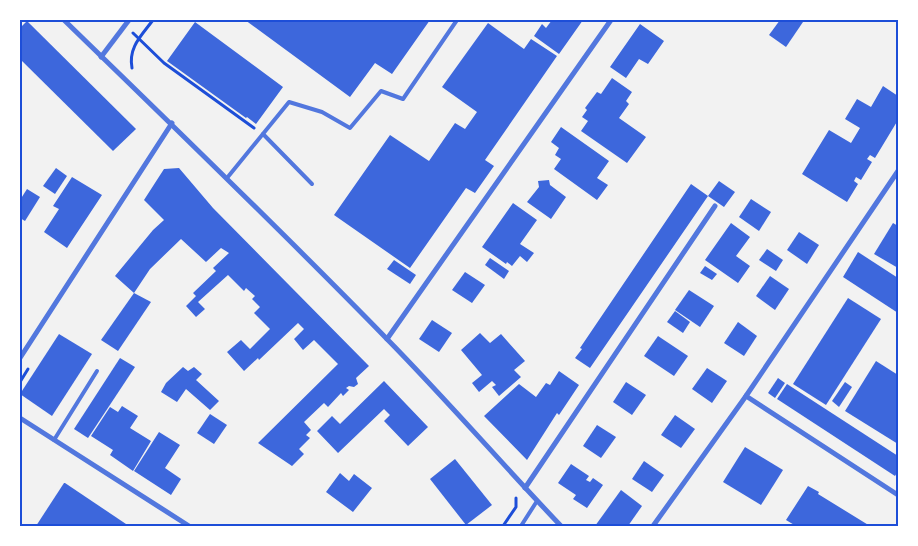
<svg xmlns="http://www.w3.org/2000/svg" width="918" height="546" viewBox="0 0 918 546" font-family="'PT Sans Narrow',sans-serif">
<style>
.building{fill:#3d67dc}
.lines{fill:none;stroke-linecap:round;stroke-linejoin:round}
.path{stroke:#1d4ed8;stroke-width:3}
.service{stroke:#5277de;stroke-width:4}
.minor{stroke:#5277de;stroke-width:5}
.neatline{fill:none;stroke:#1d4ed8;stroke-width:2}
</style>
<rect width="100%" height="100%" fill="#f2f2f2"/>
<g class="building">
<path d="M245 20H430L392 74 375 63 350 97Z"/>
<path d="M552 20H583L559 54 534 36 542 24 546 28Z"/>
<path d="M780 20H800L803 22 786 47 769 35Z"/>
<path d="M27 21 135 128 136 129 113 151 20 59V28Z"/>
<path d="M195 22 283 87 256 124 247 117 246 118 167 61Z"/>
<path d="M488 23 524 49 531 39 557 56 485 160 494 166 475 193 466 188 410 268 334 215 390 135 429 161 455 123 465 129 477 112 442 87Z"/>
<path d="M640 24 664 41 648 64 639 59 626 78 610 67Z"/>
<path d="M612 78 632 92 626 101 629 104 619 118 646 137 627 163 581 131 588 121 582 117 587 110 585 108 597 92 601 94Z"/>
<path d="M883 86 898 96V120L875 158 870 155 867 159 872 162 861 180 856 177 854 181 858 184 847 202 802 174 829 130 851 143 860 128 845 119 857 99 871 107Z"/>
<path d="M561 127 609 161 597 178 608 185 597 200 554 169 561 159 555 155 559 148 551 142Z"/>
<path d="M56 168 67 176 55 194 43 186Z"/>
<path d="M179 168 213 208 369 366 356 378 358 384 354 387 349 386 346 388 349 390 343 396 341 393 328 407 324 403 304 422 311 430 306 435 310 438 299 449 304 454 292 466 258 443 338 364 314 340 303 350 294 339 304 329 298 323 259 360 258 358 244 371 227 352 241 340 250 349 270 329 254 313 260 307 252 299 255 296 246 288 244 291 228 275 198 302 205 309 196 317 186 306 196 296 193 293 216 271 213 268 229 253 221 248 206 262 181 239 150 269 134 293 115 276 153 230 164 220 144 200 164 169Z"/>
<path d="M72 177 102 195 67 248 44 232 59 209 53 206Z"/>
<path d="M549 180 550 185 566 197 551 219 527 202 539 187 538 181Z"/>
<path d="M719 181 735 192 724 207 708 196 590 368 575 358 582 349 580 348 691 184 708 196Z"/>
<path d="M27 189 40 197 25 221 20 218V200Z"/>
<path d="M751 199 771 212 759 231 739 217Z"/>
<path d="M513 203 537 220 520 244 534 253 527 262 520 256 512 266 507 262 506 264 482 247Z"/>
<path d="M731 223 750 237 736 256 750 266 738 283 705 260Z"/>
<path d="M893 223 898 226V268L874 254Z"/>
<path d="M799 232 819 245 807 264 787 250Z"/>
<path d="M767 249 783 260 776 271 759 260Z"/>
<path d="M858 252 898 278V313L843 277Z"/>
<path d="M490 258 509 271 504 279 485 265Z"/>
<path d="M394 260 416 275 410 284 387 269Z"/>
<path d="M705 266 717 274 712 280 700 273Z"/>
<path d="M465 272 485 285 472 303 452 290Z"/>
<path d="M770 276 789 289 775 310 756 296Z"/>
<path d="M689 290 714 306 700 327 675 310Z"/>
<path d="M134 293 151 302 118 351 101 340Z"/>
<path d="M848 298 881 319 826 405 793 384Z"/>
<path d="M675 311 690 322 683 333 667 322Z"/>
<path d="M432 320 452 333 439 352 419 339Z"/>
<path d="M738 322 757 336 744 356 724 343Z"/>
<path d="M480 333 490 343 501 334 525 361 514 370 521 377 499 396 492 387 496 385 492 381 479 392 472 383 482 375 461 350Z"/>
<path d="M59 334 92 354 52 416 20 394Z"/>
<path d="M658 336 688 356 674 376 644 356Z"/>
<path d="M120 358 135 367 88 438 74 429Z"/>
<path d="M876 361 898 375V444L845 411Z"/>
<path d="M183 367 188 371 194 367 202 374 196 380 219 401 210 410 186 389 177 402 161 392 166 383Z"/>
<path d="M707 368 727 381 712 403 692 389Z"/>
<path d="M559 371 579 385 559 415 557 413 527 460 484 416 519 384 536 397 546 383 550 385Z"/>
<path d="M778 378 785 383 775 398 768 393Z"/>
<path d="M384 381 428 427 408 446 384 421 390 415 384 409 338 453 317 431 332 416 340 424Z"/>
<path d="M626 382 646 395 632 415 613 402Z"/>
<path d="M845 382 852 387 839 407 832 401Z"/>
<path d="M787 384 898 456V471L895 476 777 399Z"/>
<path d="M122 406 138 416 130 428 151 441 133 471 110 455 113 450 91 436 110 407 118 412Z"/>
<path d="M210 414 227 425 214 444 197 433Z"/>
<path d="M675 415 695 429 681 448 661 435Z"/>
<path d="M597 425 616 437 601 458 583 446Z"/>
<path d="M159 432 180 445 165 468 181 479 171 495 134 471Z"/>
<path d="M745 447 783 470 761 505 723 482Z"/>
<path d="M455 459 492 505 466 525 430 479Z"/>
<path d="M644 461 664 475 652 492 632 479Z"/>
<path d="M571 464 589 476 586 480 590 482 593 478 603 485 587 508 573 499 576 495 558 483Z"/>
<path d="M340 473 349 481 354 474 372 488 353 512 326 492Z"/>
<path d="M64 483H65L129 526H36Z"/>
<path d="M808 486 819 492 818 494 870 526H796L786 520Z"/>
<path d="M621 490 642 506 628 526H595Z"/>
</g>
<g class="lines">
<g class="path">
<path d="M133 33 164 63 254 128"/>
<path d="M132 68C128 47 142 35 153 20"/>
<path d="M20 382 28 369"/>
<path d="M503 526 516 507V498"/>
</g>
<g class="service">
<path d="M263 134 312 184"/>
<path d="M227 178 289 102 322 112 350 128 381 91 403 99 457 20"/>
<path d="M54 440 97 371"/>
<path d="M521 526 537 501"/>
</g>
<g class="minor">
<path d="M64 20C172 125 281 230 386 338 446 399 502 464 561 526"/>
<path d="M101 57 129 20"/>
<path d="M387 339 611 20"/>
<path d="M20 358 172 123"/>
<path d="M746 396 898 495"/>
<path d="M20 418 189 526"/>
<path d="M525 488 715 206"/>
<path d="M653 526 746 396 898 171"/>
</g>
</g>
<rect width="918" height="546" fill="none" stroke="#ffffff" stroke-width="42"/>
<rect x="21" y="21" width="876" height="504" class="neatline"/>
</svg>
